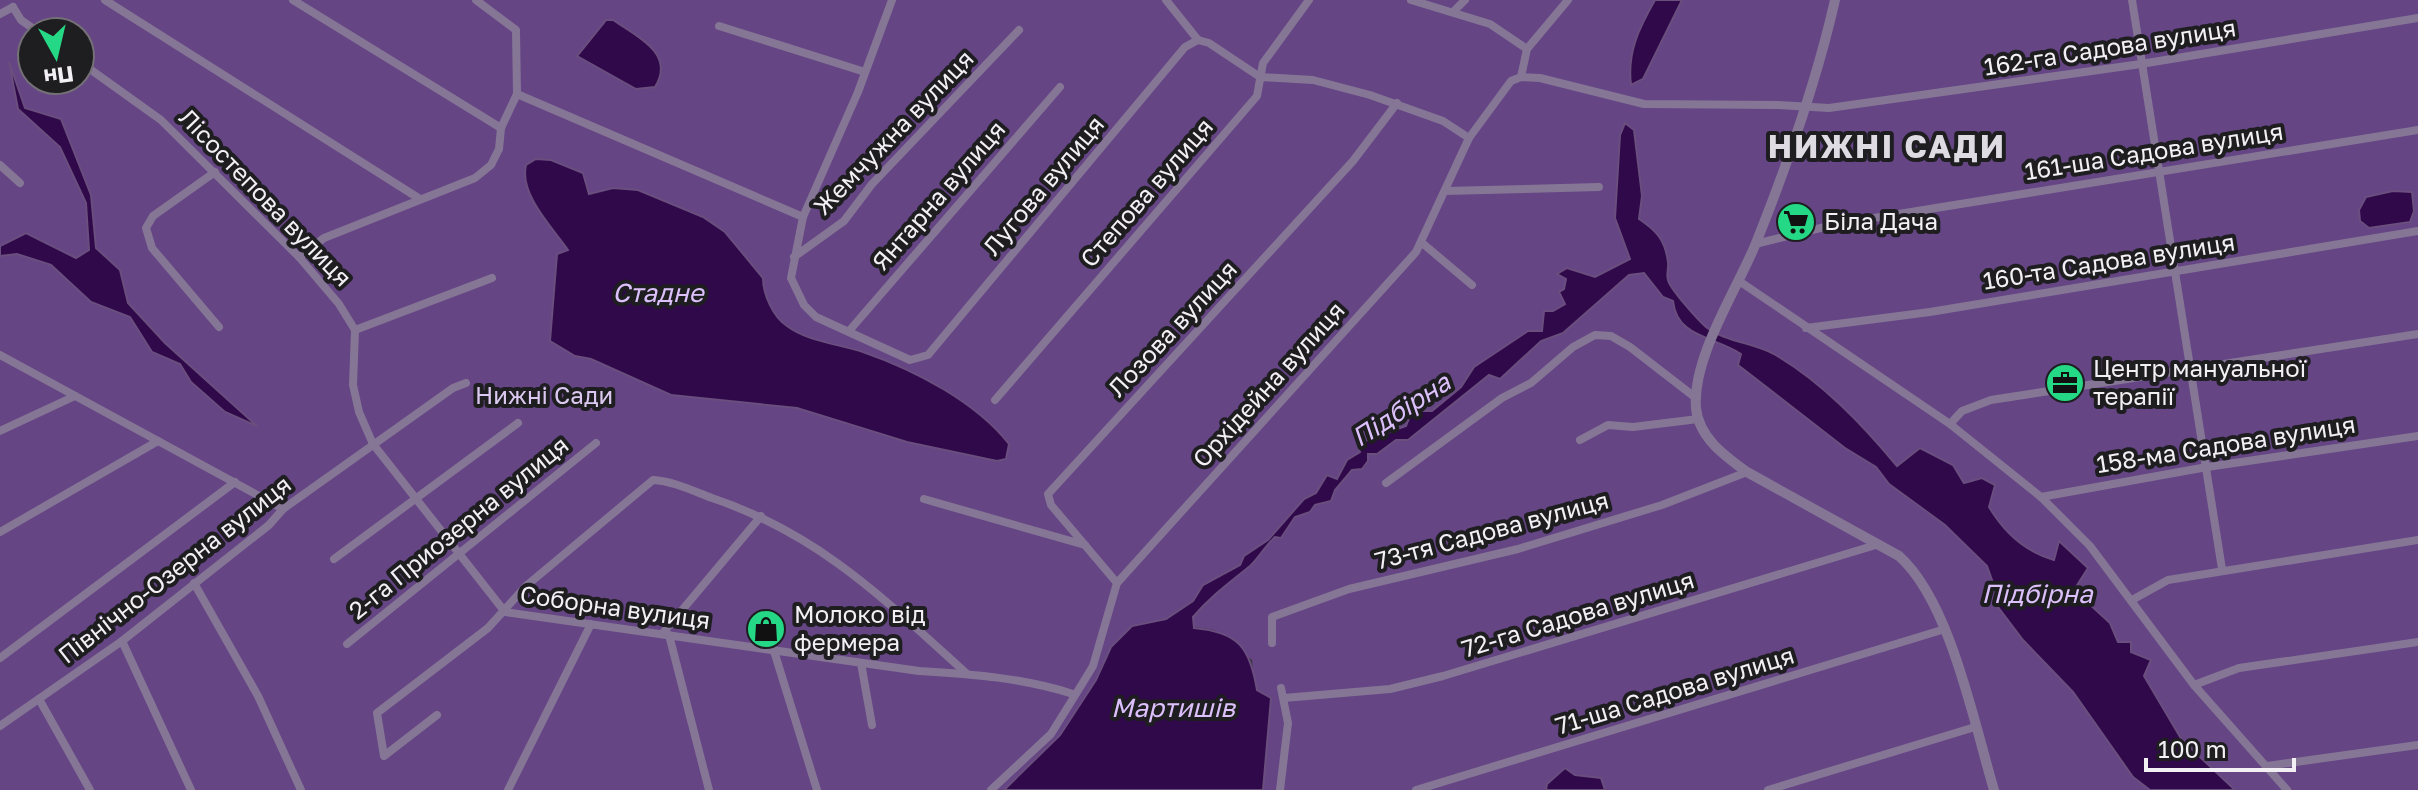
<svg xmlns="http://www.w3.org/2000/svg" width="2418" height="790" viewBox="0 0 2418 790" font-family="'Golos Text',sans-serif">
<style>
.green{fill:#654584;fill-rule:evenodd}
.water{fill:#30094b;stroke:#6a4e7e;stroke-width:2}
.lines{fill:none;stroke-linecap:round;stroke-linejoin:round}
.minor{stroke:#857696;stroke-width:8}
.tertiary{stroke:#857696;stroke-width:10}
.labels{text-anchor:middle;stroke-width:8;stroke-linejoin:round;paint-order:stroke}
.street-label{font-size:24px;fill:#f3f0f5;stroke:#1e1d20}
.poi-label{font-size:24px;fill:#f3f0f5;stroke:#1e1d20;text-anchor:start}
.park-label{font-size:24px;fill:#dcc9f1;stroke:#1e1d20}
.water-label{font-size:26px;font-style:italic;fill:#dcc0fb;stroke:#1e1d20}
.district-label{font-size:32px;font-weight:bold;letter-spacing:2px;fill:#dfdbe3;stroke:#1e1d20}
</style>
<rect width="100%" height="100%" fill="#37343b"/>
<path class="green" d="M0 0H2418V790H1263L1252 660 1214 630 1160 621 1133 626 1111 647 1096 680 1060 735 1004 790H0ZM32 32H80V80H32Z"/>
<g class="water">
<path d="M1655 0H1682L1643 79 1631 85C1627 52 1639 28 1655 0Z"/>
<path d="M606 20H613C637 36 676 54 655 87L636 89 577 56Z"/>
<path d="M9 62 25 108 61 119 91 195 96 248 120 270 128 303 165 343 257 426 225 412 191 382 180 364 152 352 130 317 91 302 51 265 17 254 0 256V246L26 233 76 258 89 250 86 203 60 147 18 109Z"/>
<path d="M1625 123 1634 130 1642 196 1639 219C1657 231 1665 240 1668 262 1669 268 1666 275 1668 280 1670 289 1699 321 1706 327 1723 341 1754 343 1774 354 1822 382 1862 424 1897 466L1920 448 1953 465 1964 483 1982 478 1995 485 1989 507C2004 532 2026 552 2054 560L2059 541 2088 568 2074 590 2110 623 2118 642H2131V652L2151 660 2144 676 2182 740 2235 790H2150L2133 777 2073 692 2023 640 1995 603 1997 594 1987 566 1945 525 1889 484 1876 467 1845 448 1738 365 1741 354C1714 336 1677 338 1673 301L1663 297 1644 273 1629 275 1563 333 1541 341 1500 379 1489 375 1408 440H1396L1377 454H1368V461L1362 469 1352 470 1335 490 1331 501 1315 505 1310 512 1295 517 1281 538 1275 537C1265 546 1258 559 1250 566 1229 583 1211 596 1193 617L1194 628C1239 632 1250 648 1257 690L1271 698 1263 790H1004L1060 735 1096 680 1111 647 1132 626 1166 619 1193 601 1203 585 1240 565 1244 556 1268 540 1304 499 1316 493 1327 475 1337 479 1347 460 1360 452 1357 444 1406 426 1412 411H1432L1461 387 1474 367 1528 331H1542L1544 311H1553L1565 304 1559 292 1564 289 1566 279 1557 274 1567 268 1595 277 1630 259 1615 218 1620 135Z"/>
<path d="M536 159 551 160 583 173 589 194 613 188 638 190 703 217 725 232 763 278C763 294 773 317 787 326 808 342 840 344 863 352 915 370 976 402 1009 444L1006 459 997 461 907 442 797 408 671 395 591 359 575 356 550 341 557 254 568 250C552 227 519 194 526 165Z"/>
<path d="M2393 191 2412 192 2414 211 2410 222 2369 228 2360 221 2359 210 2366 197Z"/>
<path d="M1565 768 1575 775 1601 778 1605 790H1546L1547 784Z"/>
</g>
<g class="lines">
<g class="minor">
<path d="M105 0 420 199"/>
<path d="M293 0 501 128"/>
<path d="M892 0 858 92 803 217 791 278 804 305 816 317 910 360 928 355 1185 47 1198 40"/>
<path d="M1166 0 1198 40 1209 43 1260 77 1313 80 1370 95 1443 121 1469 138"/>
<path d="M1411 0 1490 24 1527 49"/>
<path d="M2132 0 2222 569"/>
<path d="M13 7 21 20 38 32"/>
<path d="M1454 11 1465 0"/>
<path d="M0 14 13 7"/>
<path d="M719 26 865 72"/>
<path d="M80 62 161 120 299 257 339 304 355 330 353 385 359 412 373 444 505 612 919 671C971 674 1024 678 1073 694"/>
<path d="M1521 77 1527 49 1568 0"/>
<path d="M517 94 803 217"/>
<path d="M0 165 20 183"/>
<path d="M215 172 153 216 146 228 152 248 219 327"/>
<path d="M1445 191 1599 187"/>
<path d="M1421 242 1472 285"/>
<path d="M1755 244 1837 224 2418 130"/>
<path d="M299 257 324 238 475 178 491 165 499 149 501 128 517 94 516 30 476 0"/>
<path d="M794 257 844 221 872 184 1019 30"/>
<path d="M1739 281 1950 424 2041 497 2090 546 2194 685 2287 790"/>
<path d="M1806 328 1930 312 2418 231"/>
<path d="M355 330 492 278"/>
<path d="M849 331 1060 87"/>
<path d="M0 355 283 509"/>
<path d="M995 400 1257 96 1263 63 1309 0"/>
<path d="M1950 424 1962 411 1991 400 2418 334"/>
<path d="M0 431 75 396"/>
<path d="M1580 440 1608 425 1633 427 1698 419"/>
<path d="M1386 483 1502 398 1531 383 1573 347 1595 335 1611 336 1630 347 1696 398"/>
<path d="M2041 497 2207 467 2418 436"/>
<path d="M924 499 1085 545"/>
<path d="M0 532 158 441"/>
<path d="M334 559 518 423"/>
<path d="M194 583 258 696 301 790"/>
<path d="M1117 583 1051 505 1048 494 1353 161 1397 103"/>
<path d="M2132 600 2168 580 2418 540"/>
<path d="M662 634 761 516"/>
<path d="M669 635 709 790"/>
<path d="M122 641 191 790"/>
<path d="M1272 643V617L1349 589 1518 549 1662 505 1747 472"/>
<path d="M347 644 596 443"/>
<path d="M774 651 817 790"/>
<path d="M0 658 235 482"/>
<path d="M861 663 872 725"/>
<path d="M2194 685 2239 668 2418 642"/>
<path d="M1284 698 1390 689 1443 676 1879 544"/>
<path d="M39 699 90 790"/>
<path d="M437 715 384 756 377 713 488 628 526 586 653 480C673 481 693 491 712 498 819 534 884 599 966 673"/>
<path d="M0 726 122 641 269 525 283 509 453 388 466 383"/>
<path d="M2267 766 2418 745"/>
<path d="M508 790 591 624"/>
<path d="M991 790 1051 734 1079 689 1093 666 1117 583 1416 252 1469 138 1511 81 1521 77 1540 78 1644 104 1778 105 1829 108 2141 64 2418 18"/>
<path d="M1280 790 1288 723 1281 688"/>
<path d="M1416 790 1945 629"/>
<path d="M1768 790 1975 727"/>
</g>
<path class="tertiary" d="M1835 0C1816 84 1788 163 1756 243 1737 290 1692 357 1696 408 1699 438 1725 456 1747 472L1899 556C1950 601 1974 723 1994 790"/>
</g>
<defs>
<g id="supermarket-disc" transform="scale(2)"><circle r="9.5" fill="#25d886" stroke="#1e1d20"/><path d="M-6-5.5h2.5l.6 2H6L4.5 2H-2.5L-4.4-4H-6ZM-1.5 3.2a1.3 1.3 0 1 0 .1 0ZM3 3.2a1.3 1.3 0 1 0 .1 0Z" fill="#111"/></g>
<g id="office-disc" transform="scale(2)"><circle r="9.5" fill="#25d886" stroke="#1e1d20"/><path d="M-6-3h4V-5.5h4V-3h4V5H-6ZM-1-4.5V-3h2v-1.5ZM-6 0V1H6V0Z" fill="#111"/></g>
<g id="shop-disc" transform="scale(2)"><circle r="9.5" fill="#25d886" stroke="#1e1d20"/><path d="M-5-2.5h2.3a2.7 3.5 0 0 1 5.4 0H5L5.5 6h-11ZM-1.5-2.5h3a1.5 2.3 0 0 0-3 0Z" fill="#111"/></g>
</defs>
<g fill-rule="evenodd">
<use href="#supermarket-disc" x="1796" y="222"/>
<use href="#office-disc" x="2065" y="383"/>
<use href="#shop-disc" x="766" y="629"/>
</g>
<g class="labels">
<g class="street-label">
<text transform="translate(2110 48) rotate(-9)" y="8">162-га Садова вулиця</text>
<text transform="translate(894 133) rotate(-46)" y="8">Жемчужна вулиця</text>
<text transform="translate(2154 152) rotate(-9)" y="8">161-ша Садова вулиця</text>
<text transform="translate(1044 186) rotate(-50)" y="8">Лугова вулиця</text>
<text transform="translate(1147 193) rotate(-49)" y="8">Степова вулиця</text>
<text transform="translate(939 196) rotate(-49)" y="8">Янтарна вулиця</text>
<text transform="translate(265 198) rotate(46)" y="8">Лісостепова вулиця</text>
<text transform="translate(2109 262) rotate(-9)" y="8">160-та Садова вулиця</text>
<text transform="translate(1173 329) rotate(-47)" y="8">Лозова вулиця</text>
<text transform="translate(1269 385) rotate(-48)" y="8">Орхідейна вулиця</text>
<text transform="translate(2226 445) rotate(-9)" y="8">158-ма Садова вулиця</text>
<text transform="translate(459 528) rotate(-39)" y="8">2-га Приозерна вулиця</text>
<text transform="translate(1492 531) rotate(-15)" y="8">73-тя Садова вулиця</text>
<text transform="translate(175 570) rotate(-38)" y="8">Північно-Озерна вулиця</text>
<text transform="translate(615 608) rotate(8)" y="8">Соборна вулиця</text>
<text transform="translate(1578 615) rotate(-17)" y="8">72-га Садова вулиця</text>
<text transform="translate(1675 691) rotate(-17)" y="8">71-ша Садова вулиця</text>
</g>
<g class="poi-label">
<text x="1824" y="230">Біла Дача</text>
<text x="2093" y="377">Центр мануальної<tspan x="2093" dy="28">терапії</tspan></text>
<text x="794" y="623">Молоко від<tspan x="794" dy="28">фермера</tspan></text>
</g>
<g class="park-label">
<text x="544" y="404">Нижні Сади</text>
</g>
<g class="water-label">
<text x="658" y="302">Стадне</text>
<text transform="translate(1401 410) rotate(-33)" y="9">Підбірна</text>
<text x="2037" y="603">Підбірна</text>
<text x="1173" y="717">Мартишів</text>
</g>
<g class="district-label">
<text x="1887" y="158">НИЖНІ САДИ</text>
</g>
</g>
<g transform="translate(56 56) rotate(172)"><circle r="38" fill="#1e1d20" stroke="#737175" stroke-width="2"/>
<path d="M0-6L14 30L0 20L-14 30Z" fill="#25d886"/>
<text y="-12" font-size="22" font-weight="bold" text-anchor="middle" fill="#f3f0f5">Пн</text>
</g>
<path d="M2146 758v12h148v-12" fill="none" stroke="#f3f0f5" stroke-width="4"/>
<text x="2158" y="758" font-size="24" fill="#f3f0f5" stroke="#1e1d20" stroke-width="6" paint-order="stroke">100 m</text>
</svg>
